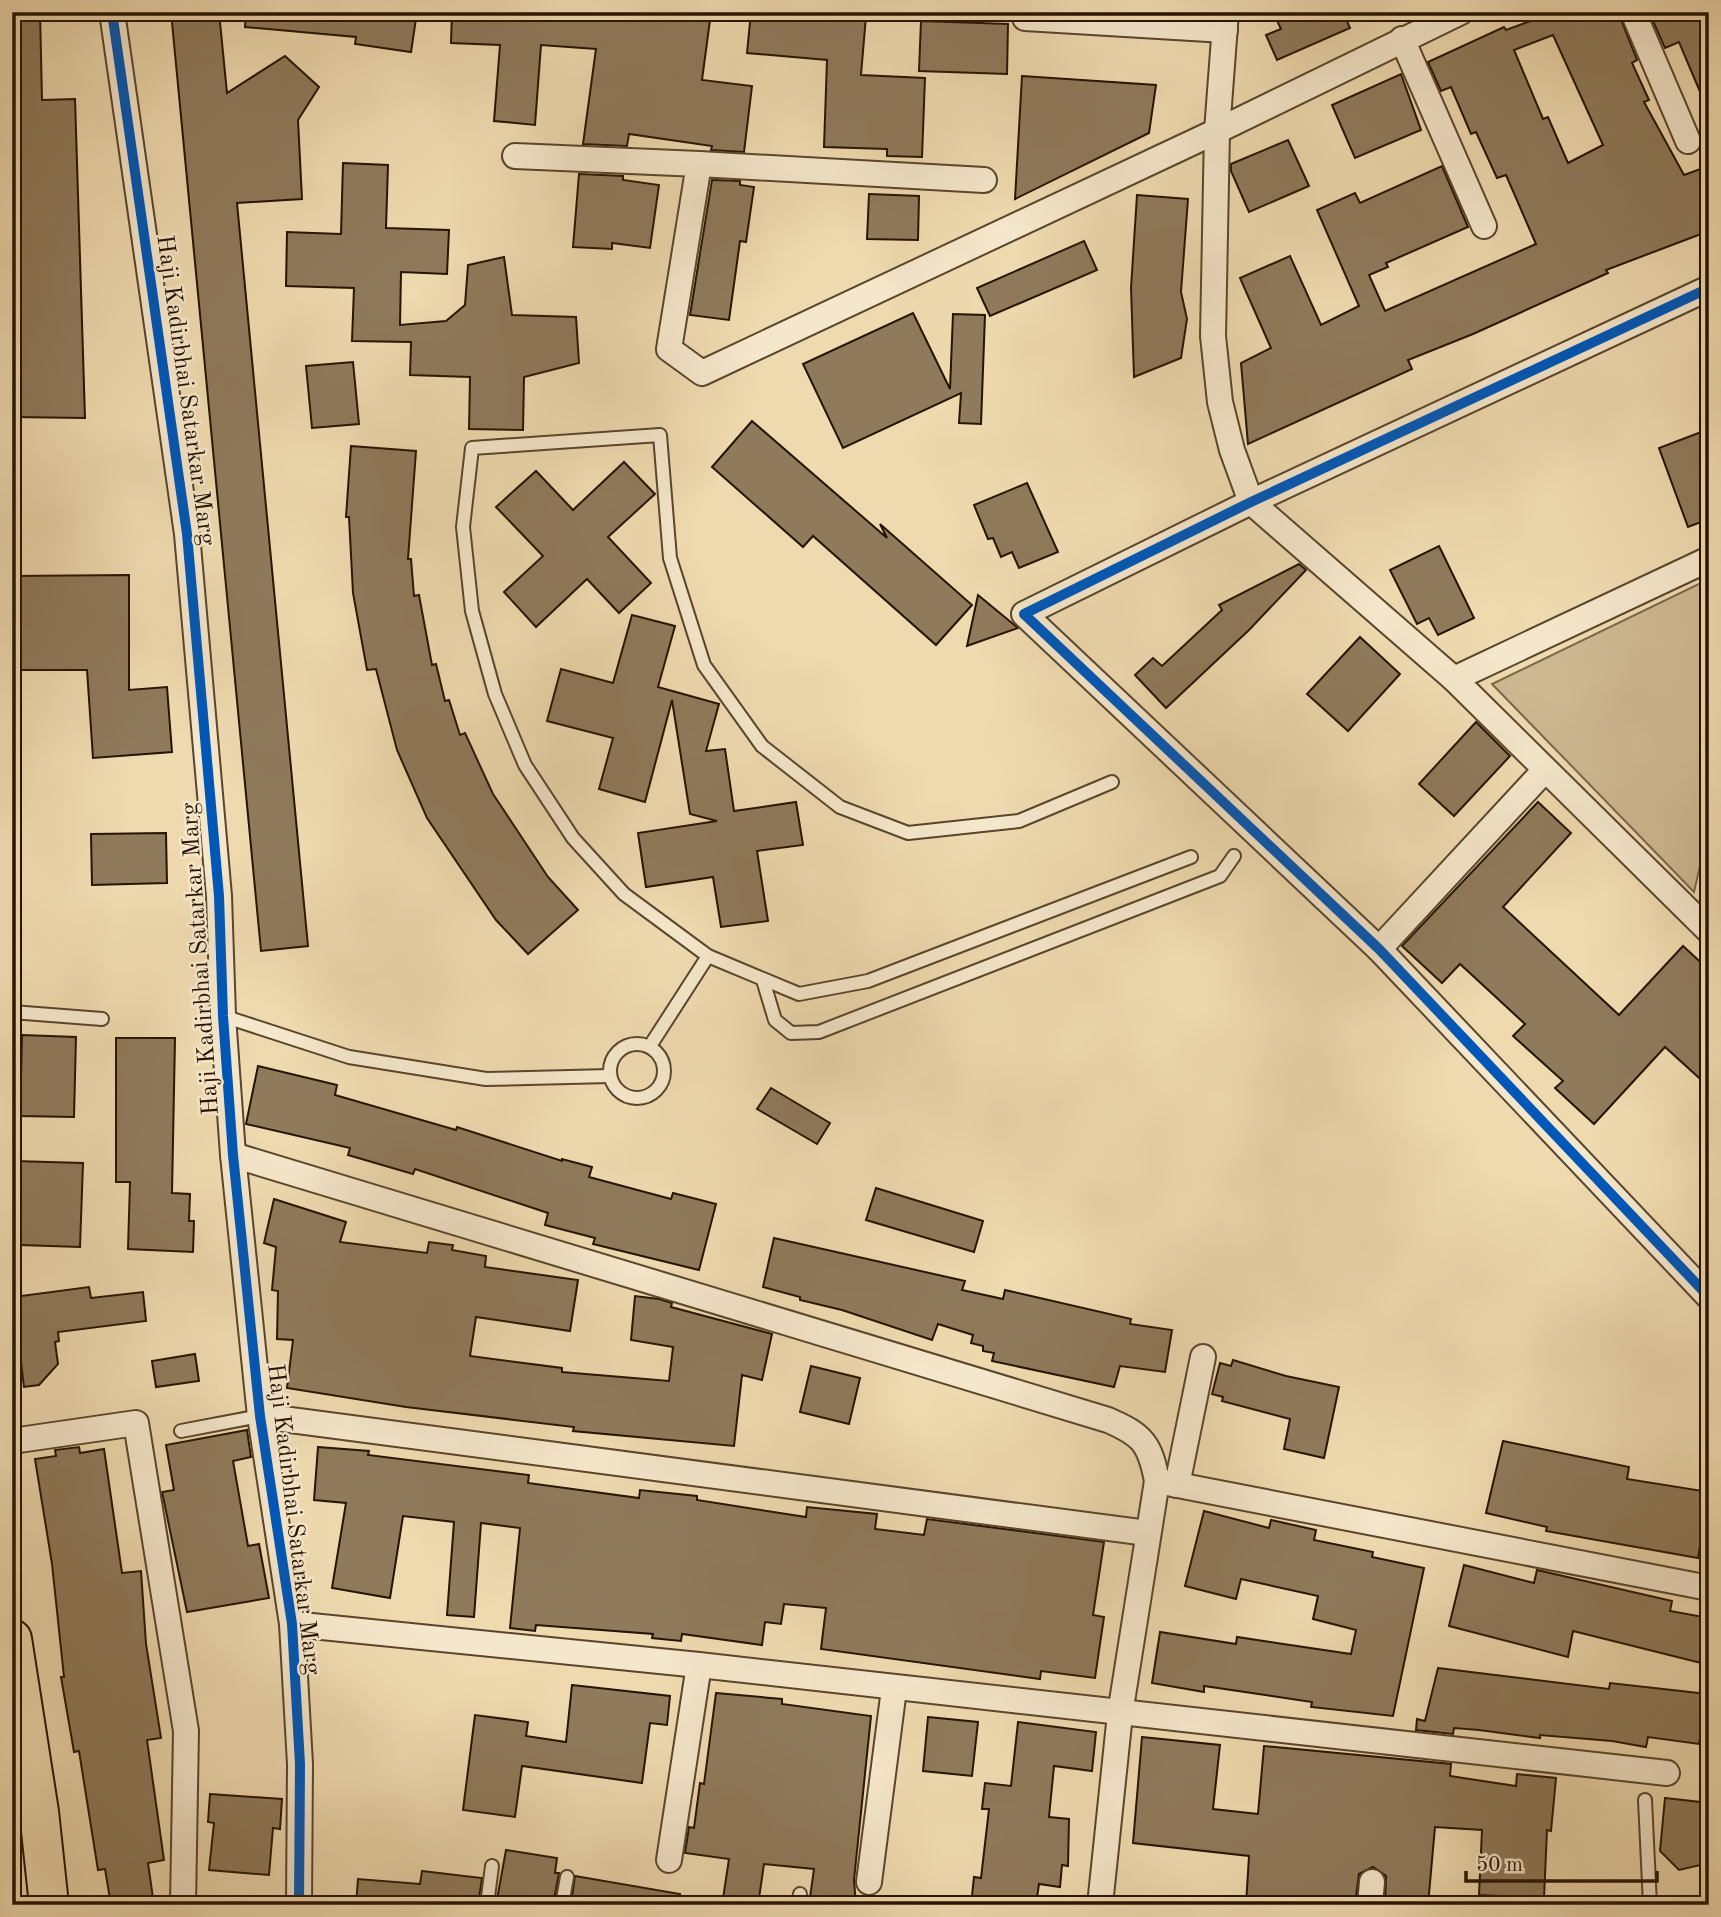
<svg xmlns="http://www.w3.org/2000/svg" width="1721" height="1917" viewBox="0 0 1721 1917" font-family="'Old Standard TT',serif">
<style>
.green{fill:#cdb891;stroke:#7a6649;stroke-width:2}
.building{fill:#8f7a5b;stroke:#271301;stroke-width:2;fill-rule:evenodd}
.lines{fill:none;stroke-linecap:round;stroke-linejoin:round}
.service-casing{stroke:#59452c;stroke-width:16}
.minor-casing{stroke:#59452c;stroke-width:28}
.primary-casing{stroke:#271301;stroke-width:42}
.service{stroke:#f5e7cb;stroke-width:12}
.minor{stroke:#f5e7cb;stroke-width:24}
.primary{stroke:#efdaaf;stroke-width:38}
.cycleway-casing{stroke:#f5e7cb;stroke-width:15}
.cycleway{stroke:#0057b8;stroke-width:10}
.labels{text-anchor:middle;stroke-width:5;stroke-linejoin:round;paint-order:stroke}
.street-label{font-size:24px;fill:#271301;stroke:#f5e7cb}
</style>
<rect width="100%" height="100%" fill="#efdaaf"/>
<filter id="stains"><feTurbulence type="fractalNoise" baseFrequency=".00286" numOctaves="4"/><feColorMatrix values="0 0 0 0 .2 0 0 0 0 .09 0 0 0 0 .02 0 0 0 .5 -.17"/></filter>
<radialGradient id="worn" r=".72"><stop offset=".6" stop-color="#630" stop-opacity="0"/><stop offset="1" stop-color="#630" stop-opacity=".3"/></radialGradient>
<path class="green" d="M1709 579V827L1694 892 1492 684Z"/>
<g class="building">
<path d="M12 12H40L42 100 75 99 85 418 12 417Z"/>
<path d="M171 12H219L227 93 285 56 319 87 298 120 302 199 237 203 308 946 261 951Z"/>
<path d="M246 12H417L411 52 355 44 356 37 245 27Z"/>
<path d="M452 12H651L710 20 702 80 752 86 744 152 711 150 712 146 629 134 627 146 583 144 596 49 541 45 535 125 494 121 500 45 451 43Z"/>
<path d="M751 12 866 16 861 75 925 78 922 157 887 156V149L824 147 827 60 747 53Z"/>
<path d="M1273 12H1343L1350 28 1277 60 1266 35 1281 29Z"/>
<path d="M1555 12H1618L1637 60 1632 63 1649 100 1644 102 1684 175 1709 166V231L1606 270 1608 273 1473 334 1408 360 1412 369 1248 444 1241 363 1271 348 1240 278 1290 256 1321 325 1359 306 1317 210 1355 193 1360 203 1442 166 1468 227 1386 263 1388 267 1369 275 1385 311 1536 244 1506 175 1497 178 1476 132 1471 134 1451 87 1441 91 1428 62 1504 27 1506 30ZM1553 35 1603 145 1568 163 1548 117 1543 119 1514 50Z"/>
<path d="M1649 12H1709V113L1679 42 1665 48Z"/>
<path d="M921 21 1008 24 1007 74 919 71Z"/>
<path d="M1401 74 1421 130 1355 158 1332 105Z"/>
<path d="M1022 76 1156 85 1149 133 1015 199Z"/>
<path d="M1288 140 1309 186 1249 212 1231 171V164Z"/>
<path d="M343 163 388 165 386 228 449 230 447 274 401 272 400 325 446 321 465 305 468 265 504 257 512 315 576 317 579 363 524 377 523 430 469 429 470 377 410 375 411 342 352 341 354 288 286 286 287 232 341 234Z"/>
<path d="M579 174 623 176V180L659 185 650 248 612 243V249L573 247Z"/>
<path d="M712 180 740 181V185L754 187 746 242 740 241 729 320 690 315Z"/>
<path d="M869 194 919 196 918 240 867 239Z"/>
<path d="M1137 195 1188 199 1181 292 1187 319 1181 358 1134 377 1131 288Z"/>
<path d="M1084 241 1097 270 990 316 977 288Z"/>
<path d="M913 313 950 389 953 314 985 315 981 424 959 423 961 393 843 448 803 364Z"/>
<path d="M353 362 359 424 312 428 306 366Z"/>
<path d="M752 421 887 538 880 524 972 605 936 645 813 536 803 547 712 467Z"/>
<path d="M1709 429V519L1688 527 1659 448Z"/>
<path d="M351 446 416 451 408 559H411L414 596 419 595 432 665 436 664 445 701 449 700 460 735 465 733 493 794 548 877 578 910 528 954 496 920 427 818 397 750 376 669 367 670 353 593 349 517H346Z"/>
<path d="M624 462 655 494 608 537 651 583 619 613 587 579 536 627 504 592 543 556 496 507 536 471 573 510Z"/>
<path d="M1027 483 1058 552 1019 568 1012 552 1001 557 993 538 988 539 974 505Z"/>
<path d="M1439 546 1474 618 1438 635 1429 618 1417 624 1390 570Z"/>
<path d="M1299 564 1306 570 1249 630 1166 708 1135 675 1153 658 1162 666 1222 610 1219 605Z"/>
<path d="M129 575V690L167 687 172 752 93 758 87 670H12V576Z"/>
<path d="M978 595 1018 628 967 646Z"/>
<path d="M632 615 675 626 658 687 719 704 706 751 725 749 734 811 796 802 803 845 757 851 768 921 721 927 713 877 646 887 638 833 717 821 690 814 672 700 645 802 599 789 613 738 547 721 561 669 613 683Z"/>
<path d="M1360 637 1400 674 1348 731 1307 694Z"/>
<path d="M1476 722 1510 756 1454 816 1419 784Z"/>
<path d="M1538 802 1571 833 1503 907 1619 1015 1683 946 1709 970V1087L1665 1047 1594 1124 1555 1088 1563 1081 1513 1036 1525 1024 1460 964 1442 983 1402 946Z"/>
<path d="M166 833 167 883 92 885 91 834Z"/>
<path d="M22 1035 76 1037 74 1117 20 1116Z"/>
<path d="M116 1038H175L172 1193 190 1194 189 1221H194L193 1252 128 1249 130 1182H116Z"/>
<path d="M258 1066 337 1085 335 1095 456 1130 457 1127 562 1161V1159L592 1167 589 1177 671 1199 673 1193 716 1204 699 1270 593 1244 595 1238 545 1225 548 1213 415 1169 413 1174 348 1155 350 1148 246 1124Z"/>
<path d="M771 1088 830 1123 817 1144 757 1109Z"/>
<path d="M14 1161 83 1163 80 1247 19 1245 21 1180 14 1179Z"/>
<path d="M876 1188 983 1221 974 1252 866 1220Z"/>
<path d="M274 1199 346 1222 340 1242 427 1253 429 1242 453 1245 452 1250 486 1256 485 1267 578 1280 570 1331 476 1317 470 1356 562 1368V1372L669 1381 673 1347 631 1340 635 1296 659 1299 672 1303 671 1307 772 1334 762 1380 742 1375 734 1446 573 1431 574 1427 406 1407 287 1388 293 1340 277 1339 278 1291 272 1290 276 1247 264 1243Z"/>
<path d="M774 1238 965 1281 962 1290 1003 1299 1005 1290 1131 1319 1130 1324 1172 1330 1165 1372 1120 1366 1114 1387 992 1361 994 1353 983 1351V1346L971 1343 973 1335 938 1324 932 1340 842 1310 800 1300V1297L763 1287Z"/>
<path d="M89 1287 91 1298 143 1292 146 1321 58 1332 59 1341 55 1342 58 1364 39 1385 24 1387 13 1297Z"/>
<path d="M195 1354 199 1381 156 1387 152 1361Z"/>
<path d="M1233 1360 1286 1376 1339 1387 1324 1458 1284 1449 1290 1419 1222 1401 1223 1397 1212 1394 1220 1363 1231 1366Z"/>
<path d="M811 1366 860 1378 849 1424 800 1412Z"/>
<path d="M247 1430 251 1457 233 1461 248 1546 259 1544 269 1598 187 1612 162 1492 174 1490 166 1445Z"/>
<path d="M1503 1441 1629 1467 1627 1479 1709 1492 1698 1558 1546 1531 1547 1527 1486 1513Z"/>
<path d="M79 1447 80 1453 104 1449 122 1573 141 1571 146 1644 161 1738 147 1740 164 1860 148 1863 154 1905H111L105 1869 98 1870 79 1751 74 1752 61 1677H64L52 1564 35 1459 56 1456 55 1450Z"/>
<path d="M318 1447 369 1451 368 1455 529 1475 528 1483 639 1498 640 1490 697 1496V1500L806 1517 807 1507 877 1514 875 1529 924 1535 927 1519 1104 1542 1093 1615 1104 1617 1095 1678 1041 1671 1040 1679 821 1649 826 1608 784 1604 781 1624 765 1622 762 1645 682 1634 681 1641 652 1638 653 1634 536 1625 535 1631 510 1628 520 1528 481 1523 474 1617 447 1615 454 1522 403 1516 390 1598 332 1588 346 1503 314 1500Z"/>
<path d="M1204 1511 1269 1528 1271 1520 1316 1530 1314 1540 1373 1552 1372 1557 1424 1568 1393 1716 1311 1707 1312 1702 1204 1686V1692L1152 1683 1160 1632 1236 1644 1237 1637 1351 1654 1356 1630 1313 1619 1318 1596 1241 1579 1236 1599 1185 1586Z"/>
<path d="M1464 1565 1534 1583 1537 1570 1672 1601 1670 1611 1709 1618V1665L1573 1631 1568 1657 1449 1626Z"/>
<path d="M1438 1668 1609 1689 1610 1683 1707 1694 1699 1744 1648 1737 1646 1747 1612 1741 1540 1735V1738L1479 1730 1454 1728 1453 1734 1416 1730 1417 1719 1425 1721Z"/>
<path d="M572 1685 670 1696 667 1725 650 1723 642 1783 522 1766 515 1817 463 1810 475 1715 528 1722 526 1736 566 1742Z"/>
<path d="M716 1693 782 1699V1704L871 1716 854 1880 856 1905H809L814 1869 764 1864 758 1905H722L729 1859 685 1853 689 1827 694 1828 700 1783 704 1784Z"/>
<path d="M928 1717 978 1722 972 1776 923 1771Z"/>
<path d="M1018 1722 1096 1732 1092 1771 1054 1766 1049 1817 1069 1819 1068 1866 1062 1865 1060 1887 1039 1884 1036 1905 972 1896 974 1877 981 1878 989 1809H982L985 1783 1011 1786Z"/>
<path d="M1142 1737 1220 1745 1213 1809 1258 1814 1264 1746 1451 1764 1450 1776 1516 1786 1517 1774 1556 1778 1551 1831 1547 1830 1544 1898 1479 1895 1482 1830 1435 1827 1428 1905H1385L1386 1876 1373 1867 1359 1874 1355 1905H1246L1249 1856 1133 1843Z"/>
<path d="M210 1794 282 1799 280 1829 273 1828 269 1875 209 1870 214 1823 208 1822Z"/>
<path d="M1665 1798 1709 1803V1863L1679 1870 1660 1851Z"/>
<path d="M506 1850 557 1858 555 1873H559L553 1905H496Z"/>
<path d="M422 1871 482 1878 478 1905H356L358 1879 420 1884Z"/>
<path d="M575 1876 680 1894 679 1905H571Z"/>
</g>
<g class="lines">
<g class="service-casing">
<g id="service">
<path d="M1112 782 1019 821 908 833 840 807 762 746 704 665 670 558 660 435 472 448 463 527 472 611 495 694 525 765 573 838 624 894 708 956 799 994 868 981 1191 857"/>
<path d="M763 980 775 1020 791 1033 819 1032 1220 876 1234 856"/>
<path d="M12 1012 102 1019"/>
<path d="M223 1016 349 1057 486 1079 610 1076"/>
<circle cx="637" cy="1071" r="27"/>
<path d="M650 1046 708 956"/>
<path d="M181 1431 260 1416"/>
<path d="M1645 1800 1650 1905"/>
<path d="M487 1905 492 1866"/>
<path d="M562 1905 567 1877"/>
<path d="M798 1905 800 1894"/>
<path d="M881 1905V1903"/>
<path d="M969 1905V1904"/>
</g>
</g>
<g class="minor-casing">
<g id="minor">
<path d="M112 12 187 534 219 896 223 1016 233 1155 260 1416 292 1624 300 1764 299 1905"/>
<path d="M1026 12 1025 18 1225 30"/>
<path d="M1226 12 1217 131 1213 336 1220 402 1232 450 1251 502 1454 679 1709 931"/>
<path d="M1633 12 1688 141"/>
<path d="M1402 39 1484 226"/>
<path d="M515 156 699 164 669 349 702 373 1217 131 1461 12"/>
<path d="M699 164 984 180"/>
<path d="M1709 288 1251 502 1024 614 1379 949 1709 1297"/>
<path d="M1454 679 1709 559"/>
<path d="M1379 949 1544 771"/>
<path d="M233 1155 1108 1420C1143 1435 1150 1444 1157 1481L1709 1588"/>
<path d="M260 1416 1147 1533"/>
<path d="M12 1441 136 1423 186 1731 183 1905"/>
<path d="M1177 1485 1203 1357"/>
<path d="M292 1624 699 1665 1667 1773"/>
<path d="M669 1860 699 1665"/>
<path d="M869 1882 894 1689"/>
<path d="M1100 1905 1120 1714 1157 1481"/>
<path d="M1370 1905 1372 1882"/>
</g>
</g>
<g class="primary-casing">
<path id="primary" d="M12 1639 39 1812 49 1905"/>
</g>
<use href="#service" class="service"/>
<use href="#minor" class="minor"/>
<use href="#primary" class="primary"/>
<g class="cycleway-casing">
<g id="cycleway">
<path d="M112 12 187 534 219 896 223 1016 233 1155 260 1416 292 1624 300 1764 299 1905"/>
<path d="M1709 288 1251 502 1024 614 1379 949 1709 1297"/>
</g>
</g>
<use href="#cycleway" class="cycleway"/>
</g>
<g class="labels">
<g class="street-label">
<text transform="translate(187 390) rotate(82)" y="8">Haji Kadirbhai Satarkar Marg</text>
<text transform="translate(199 959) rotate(-94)" y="8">Haji Kadirbhai Satarkar Marg</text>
<text transform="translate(295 1519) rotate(83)" y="8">Haji Kadirbhai Satarkar Marg</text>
</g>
</g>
<rect width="1721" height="1917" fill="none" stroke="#efdaaf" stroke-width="42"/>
<rect x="14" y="14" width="1693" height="1889" fill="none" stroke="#271301" stroke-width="3.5"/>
<rect x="21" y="21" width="1679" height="1875" fill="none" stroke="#271301" stroke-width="2"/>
<path d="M1466 1871v10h191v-10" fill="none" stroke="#271301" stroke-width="3.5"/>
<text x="1476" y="1871" font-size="21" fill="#271301" stroke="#f5e7cb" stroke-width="5" paint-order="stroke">50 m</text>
<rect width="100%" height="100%" filter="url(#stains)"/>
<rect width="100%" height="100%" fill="url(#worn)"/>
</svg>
